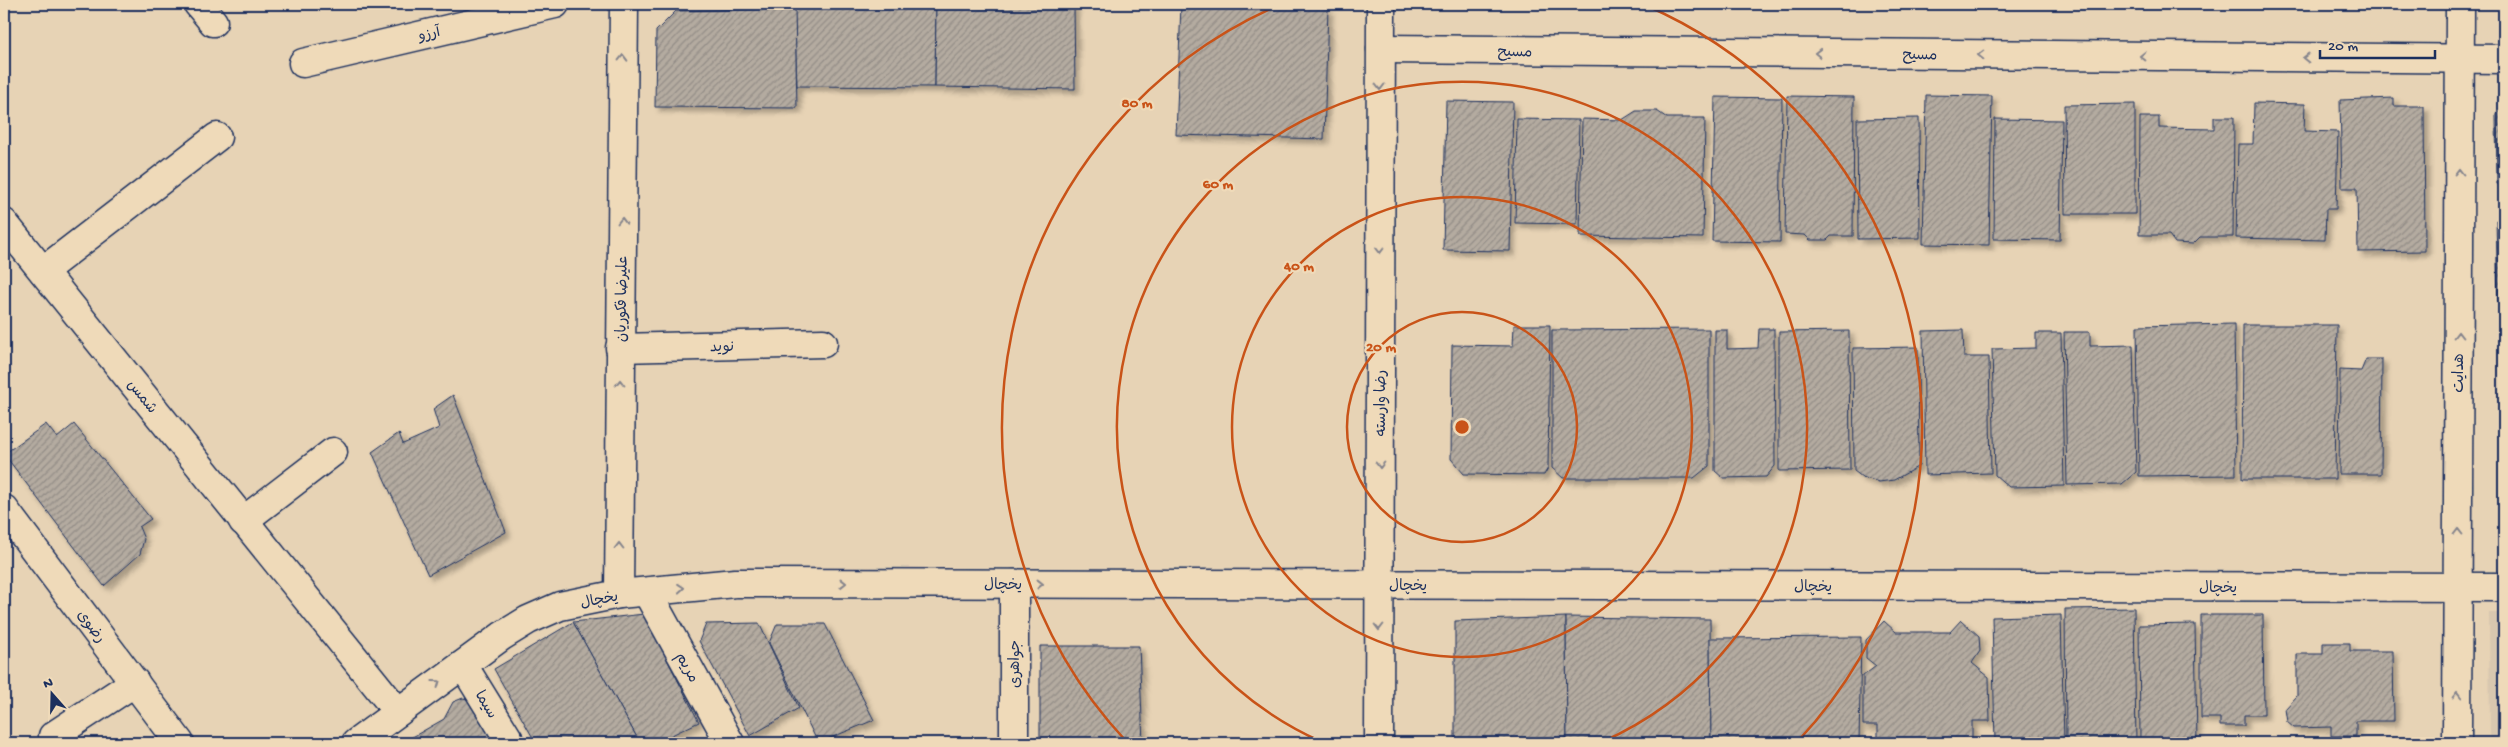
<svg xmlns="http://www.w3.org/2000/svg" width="2508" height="747" viewBox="0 0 2508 747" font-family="'Gochi Hand','Playpen Sans Arabic',sans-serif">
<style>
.built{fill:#d8c7af}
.building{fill:url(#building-hatch);stroke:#1b2f5e;filter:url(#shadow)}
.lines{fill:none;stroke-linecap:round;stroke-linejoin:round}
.minor-casing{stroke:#1b2f5e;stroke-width:31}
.tertiary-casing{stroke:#1b2f5e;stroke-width:31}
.minor{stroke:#efdab9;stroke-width:28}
.tertiary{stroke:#efdab9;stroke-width:28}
.oneway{stroke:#85848c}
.ring{fill:none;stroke:#c95318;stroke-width:2.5}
.labels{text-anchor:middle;stroke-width:4.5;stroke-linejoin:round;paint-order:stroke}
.street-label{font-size:15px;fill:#1b2f5e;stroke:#efdab9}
.centre{fill:#c95318;stroke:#efdab9;stroke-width:2.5}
.ring-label{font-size:15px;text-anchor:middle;font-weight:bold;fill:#c95318;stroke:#efdab9;stroke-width:4.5;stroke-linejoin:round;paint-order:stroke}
</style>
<defs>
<pattern id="building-hatch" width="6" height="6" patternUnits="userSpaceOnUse" patternTransform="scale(1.25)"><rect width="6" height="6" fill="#b4aba0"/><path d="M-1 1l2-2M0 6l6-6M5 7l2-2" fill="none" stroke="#928c86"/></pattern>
<filter id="shadow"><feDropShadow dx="4.5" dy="4.5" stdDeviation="2.5" flood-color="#0004"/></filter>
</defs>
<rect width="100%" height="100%" fill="#e7d3b5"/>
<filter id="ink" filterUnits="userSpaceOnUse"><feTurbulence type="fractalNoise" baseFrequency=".02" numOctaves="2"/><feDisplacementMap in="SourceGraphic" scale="10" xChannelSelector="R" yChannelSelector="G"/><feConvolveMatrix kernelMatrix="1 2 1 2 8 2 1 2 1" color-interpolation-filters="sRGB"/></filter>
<g filter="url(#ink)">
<path class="built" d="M2489 613H2504V743H2490Z"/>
<g class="building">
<path d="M794 4H936L935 87 797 86Z"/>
<path d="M936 4H1074L1075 89 935 87Z"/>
<path d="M1181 4 1328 8 1324 139 1176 135Z"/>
<path d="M795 8 797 108 655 107 656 31 676 11Z"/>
<path d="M1926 95 1992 96 1989 245 1923 244Z"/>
<path d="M1787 96 1854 97 1853 236H1831L1827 240H1810L1805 235 1785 234Z"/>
<path d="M1715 97 1782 98 1780 242 1712 241Z"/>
<path d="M2394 98V106H2424L2425 251 2358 252 2357 188H2342L2340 100Z"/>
<path d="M1446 101 1513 102 1510 251 1443 250Z"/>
<path d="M2254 103 2305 104 2304 131 2338 132 2336 209H2326L2325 240 2236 238 2238 144H2253Z"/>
<path d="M2135 104V214H2065L2064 105Z"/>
<path d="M2504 107V184H2497L2496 114Z"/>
<path d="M1636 111H1657L1667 118H1705L1703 238 1580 236 1582 119 1622 120Z"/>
<path d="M2140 117H2159V128L2214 129V117H2234L2233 237H2200L2193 244 2175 243 2169 235H2139Z"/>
<path d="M1919 118 1920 238 1858 239 1857 119Z"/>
<path d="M1517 119 1579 120 1577 224 1515 223Z"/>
<path d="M1995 119 2062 120 2060 240 1994 239Z"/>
<path d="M2496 220H2504V302H2498Z"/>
<path d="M2234 324 2236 475 2139 476 2137 326Z"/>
<path d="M1514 325H1550L1548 468 1544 475 1464 474 1451 459 1452 345 1513 346Z"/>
<path d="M2243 325H2337L2335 479H2242Z"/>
<path d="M1709 329V466L1694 478H1563L1552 468V330Z"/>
<path d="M1759 329H1774L1775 466 1766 477 1723 478 1715 471V330H1727V349L1758 348Z"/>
<path d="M1963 330 1964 357H1989L1991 473 1925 475 1923 331Z"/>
<path d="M1849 331 1850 470 1779 471V332Z"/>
<path d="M2064 332H2090V346L2133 345 2136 472 2122 484 2067 485Z"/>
<path d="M2036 333H2061L2064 486 2009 487 1995 475 1992 349 2036 348Z"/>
<path d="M1918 347 1919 466 1894 480 1879 482 1862 477 1854 471 1853 348Z"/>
<path d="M2366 359H2382L2381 474H2339L2340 370 2361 371Z"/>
<path d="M453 395 506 532 428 575 372 452 399 433 403 444 439 428 433 409Z"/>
<path d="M46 424 57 438 74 424 151 519 139 527 144 539 140 554 104 586 4 454Z"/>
<path d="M2134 608 2136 743H2066L2065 609Z"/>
<path d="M644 614 699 722 655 743H640L573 622Z"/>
<path d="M2061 615 2064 743H1995L1992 617Z"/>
<path d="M2201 615H2263L2264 715H2244V726H2220V718H2201Z"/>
<path d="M1566 617 1567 743H1455V621Z"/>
<path d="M1566 617 1710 619 1711 743H1567Z"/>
<path d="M1961 620 1979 636 1980 651 1972 663 1989 677 1990 721H1972V743H1878V725H1863V676L1876 666 1866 658V640L1884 621 1896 632H1950Z"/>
<path d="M573 622 640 743H536L517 710 494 669Z"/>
<path d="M759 623 799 708 750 736 699 641 706 624Z"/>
<path d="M777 624H825L874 720 818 743 769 643Z"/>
<path d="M2195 624 2197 743H2140L2139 625Z"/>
<path d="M1861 637 1859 743H1711L1710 638Z"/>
<path d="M2323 643H2350V651H2393L2394 721H2356V736H2331V727L2294 728 2287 722 2285 709 2297 696V654H2323Z"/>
<path d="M1040 646H1139L1143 743H1040Z"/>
<path d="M463 698 475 701 481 719 494 743H402L444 719 453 702Z"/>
</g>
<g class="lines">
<g class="minor-casing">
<g id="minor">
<path d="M198 4 213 22"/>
<path d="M1381 49 2504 59"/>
<path d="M303 63 555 4"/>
<path d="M4 223 398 712"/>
<path d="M43 271 217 137"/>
<path d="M620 348 823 343"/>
<path d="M4 509 180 743"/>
<path d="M243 521 333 452"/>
<path d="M647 592 730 743"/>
<path d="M463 665 511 743"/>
<path d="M53 736 135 682"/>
<path d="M1014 743V584"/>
</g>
</g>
<g class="tertiary-casing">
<g id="tertiary">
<path d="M619 594 624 4"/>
<path d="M356 743 502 636 528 620 560 606 619 594 735 583 2504 587"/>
<path d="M1379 743 1381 4"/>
<path d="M2457 743 2460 4"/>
</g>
</g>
<use href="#minor" class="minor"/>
<use href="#tertiary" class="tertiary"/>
</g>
<defs><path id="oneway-chevron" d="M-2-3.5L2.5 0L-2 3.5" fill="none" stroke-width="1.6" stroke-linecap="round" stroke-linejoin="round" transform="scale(1.25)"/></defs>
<g class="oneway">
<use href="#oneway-chevron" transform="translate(1818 53) rotate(-179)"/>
<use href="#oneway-chevron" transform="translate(1981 55) rotate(-179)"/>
<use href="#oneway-chevron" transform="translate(2143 56) rotate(-179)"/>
<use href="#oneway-chevron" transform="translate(623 58) rotate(-89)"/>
<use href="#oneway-chevron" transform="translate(2306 58) rotate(-179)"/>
<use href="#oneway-chevron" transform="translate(1380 87) rotate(90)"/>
<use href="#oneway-chevron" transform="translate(2459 172) rotate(-90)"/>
<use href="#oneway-chevron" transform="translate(622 221) rotate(-89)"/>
<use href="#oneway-chevron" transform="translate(1380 250) rotate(90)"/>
<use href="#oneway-chevron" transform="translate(2458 335) rotate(-90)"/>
<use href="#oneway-chevron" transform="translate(620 383) rotate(-90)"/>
<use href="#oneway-chevron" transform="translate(1380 465) rotate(90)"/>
<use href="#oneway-chevron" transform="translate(2458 532) rotate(-90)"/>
<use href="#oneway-chevron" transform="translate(619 546) rotate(-90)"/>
<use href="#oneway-chevron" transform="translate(843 583)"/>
<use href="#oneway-chevron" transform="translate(1040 584)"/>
<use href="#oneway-chevron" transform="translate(681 588) rotate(-5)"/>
<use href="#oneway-chevron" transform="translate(1379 627) rotate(90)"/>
<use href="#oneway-chevron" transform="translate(437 683) rotate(-36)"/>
<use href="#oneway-chevron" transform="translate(2457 695) rotate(-90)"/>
</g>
</g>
<g class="ring">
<circle cx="1462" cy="427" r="115"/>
<circle cx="1462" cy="427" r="230"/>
<path d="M1322 742A345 345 0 1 1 1602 742"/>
<path d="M1126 741A460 460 0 0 1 1279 5M1645 5A460 460 0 0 1 1798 741"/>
</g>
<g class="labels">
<g class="street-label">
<text transform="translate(429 33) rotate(-13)" y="5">آرزو</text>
<text transform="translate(1515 51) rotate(1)" y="5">مسیح</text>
<text transform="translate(1920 54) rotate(1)" y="5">مسیح</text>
<text transform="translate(621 299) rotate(-89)" y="5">علیرضا فکوریان</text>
<text transform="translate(722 346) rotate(-1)" y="5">نوید</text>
<text transform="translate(2458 373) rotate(-90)" y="5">هدایت</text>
<text transform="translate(143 396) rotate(51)" y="5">شمس</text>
<text transform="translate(1380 403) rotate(-90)" y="5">رضا وارسته</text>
<text x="1003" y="589">یخچال</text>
<text x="1408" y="590">یخچال</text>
<text x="1813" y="591">یخچال</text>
<text x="2218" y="592">یخچال</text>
<text transform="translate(599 599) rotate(-11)" y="5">یخچال</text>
<text transform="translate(92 626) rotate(53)" y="5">رضوی</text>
<text transform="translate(1014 664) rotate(-90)" y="5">جواهری</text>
<text transform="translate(688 667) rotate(61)" y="5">مریم</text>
<text transform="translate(487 704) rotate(59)" y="5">سیما</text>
</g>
</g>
<circle cx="1462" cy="427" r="8" class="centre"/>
<g class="ring-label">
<text x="1137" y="107">80 m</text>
<text x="1218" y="188">60 m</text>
<text x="1299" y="270">40 m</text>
<text x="1381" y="351">20 m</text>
</g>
<rect width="2508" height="747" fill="none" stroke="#efdab9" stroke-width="20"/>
<rect x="10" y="10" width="2488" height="727" fill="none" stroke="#1b2f5e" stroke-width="2" filter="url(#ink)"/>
<g transform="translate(52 694) rotate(340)" stroke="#efdab9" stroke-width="4" paint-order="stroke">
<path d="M0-4L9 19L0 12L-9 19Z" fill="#1b2f5e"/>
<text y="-8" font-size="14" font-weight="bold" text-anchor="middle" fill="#1b2f5e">N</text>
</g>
<path d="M2320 50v8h115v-8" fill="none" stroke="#1b2f5e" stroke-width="2.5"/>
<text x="2328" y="50" font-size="15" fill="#1b2f5e" stroke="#efdab9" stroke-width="4" paint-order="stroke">20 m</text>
</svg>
